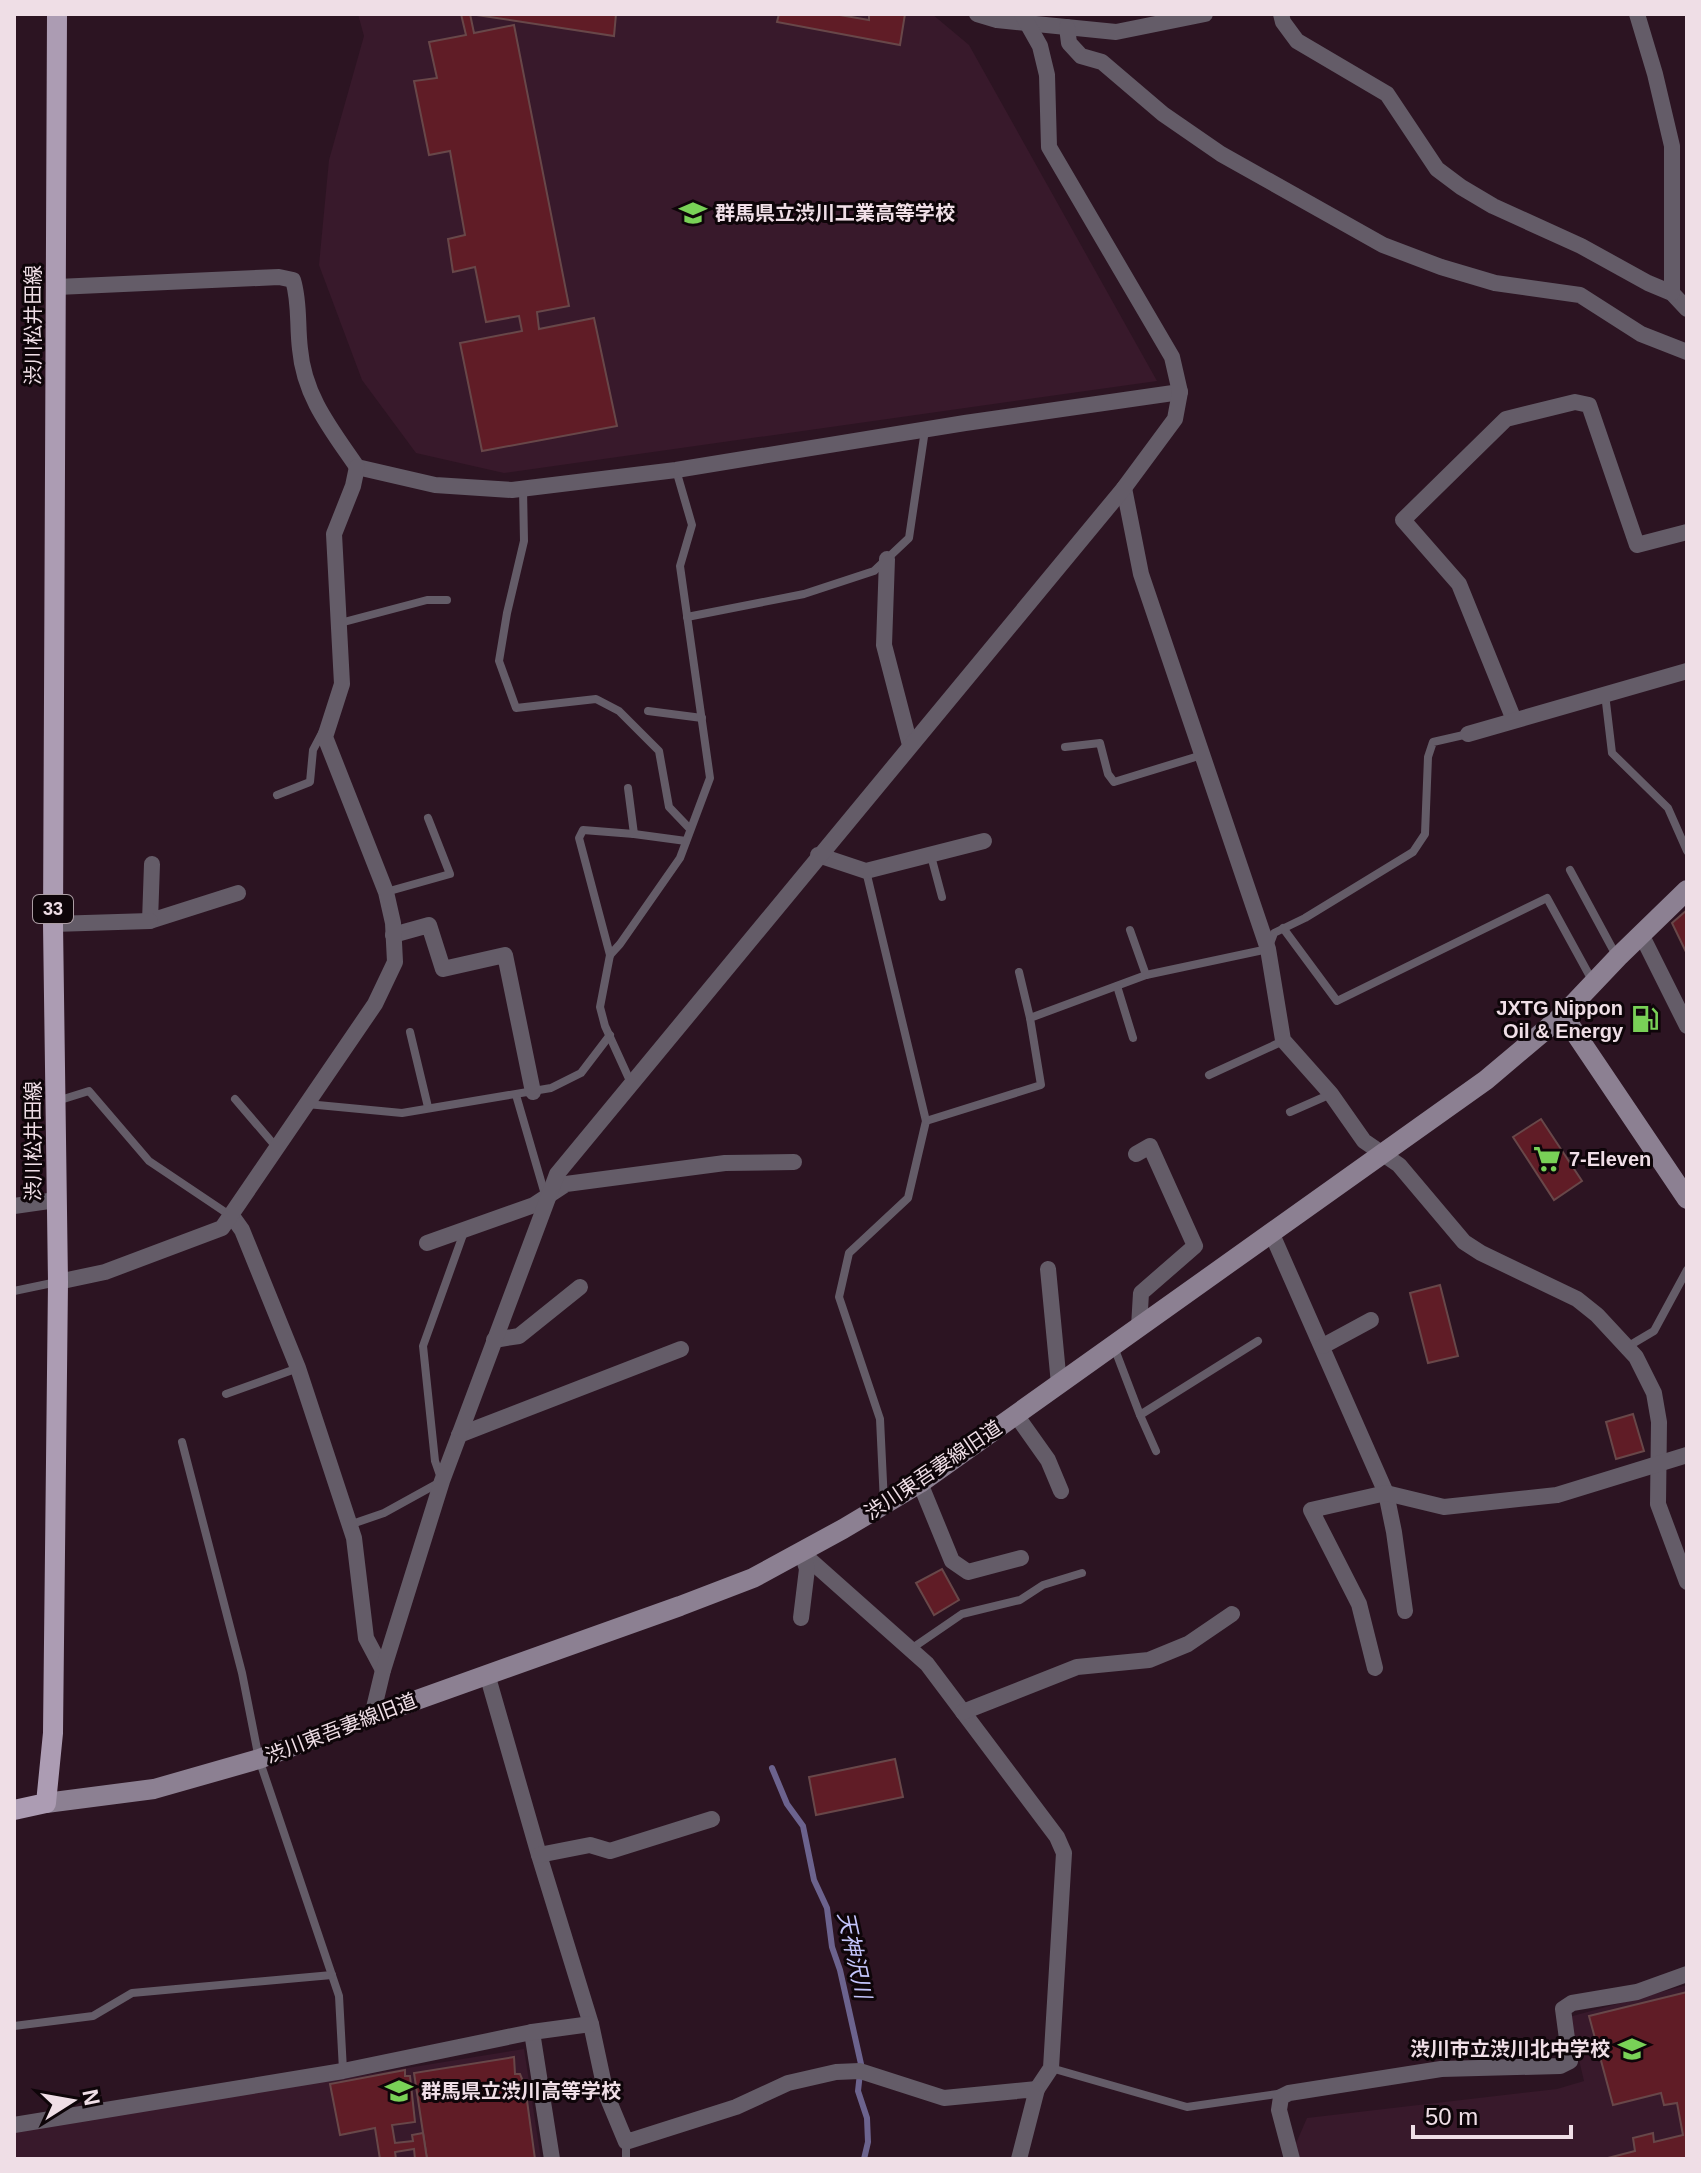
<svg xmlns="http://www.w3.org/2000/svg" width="1701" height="2173" viewBox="0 0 1701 2173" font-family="Arial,'Noto Sans JP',sans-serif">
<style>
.built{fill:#38192b}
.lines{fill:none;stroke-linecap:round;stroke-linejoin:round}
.stream{stroke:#6c638e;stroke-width:6}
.building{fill:#601c26;stroke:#684749;stroke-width:2}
.lane{stroke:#645c68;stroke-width:8}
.street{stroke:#645c68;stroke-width:16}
.secondary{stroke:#8c8092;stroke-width:20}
.primary{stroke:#ac9cb3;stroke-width:20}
.labels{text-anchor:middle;stroke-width:6;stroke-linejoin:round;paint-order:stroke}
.shield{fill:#0e0509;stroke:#ac9da4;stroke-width:2}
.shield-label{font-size:18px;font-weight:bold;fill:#efdee6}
.poi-label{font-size:20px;font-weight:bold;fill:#efdee6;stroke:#0e0509;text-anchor:start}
.street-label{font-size:20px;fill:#efdee6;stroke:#0e0509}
.water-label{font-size:22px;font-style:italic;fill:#c4c5fc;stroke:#0e0509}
</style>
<rect width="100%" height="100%" fill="#2c1422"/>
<g class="built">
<path d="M358 14H932L969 45 1157 381 504 473 416 453 362 380 319 265 329 160 364 36Z"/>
<path d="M1687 1985V2159H1298L1294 2148 1307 2118 1557 2089 1584 2081 1569 2017Z"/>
<path d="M524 2049 541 2159H14V2132Z"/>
</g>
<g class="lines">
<path class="stream" d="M772 1768 787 1804 803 1826 814 1880 827 1908 832 1947 840 1970 861 2064 858 2091 867 2118 868 2142 864 2159"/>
</g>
<g class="building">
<path d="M461 14H616L614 36 470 14 474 33 514 25 569 306 537 312 539 329 594 318 617 426 482 451 460 343 522 331 519 316 486 322 475 267 453 272 448 239 465 235 450 151 429 155 414 81 437 78 429 42 466 35Z"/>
<path d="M779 14H834L869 20V14H905L900 45 777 22Z"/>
<path d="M1687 910V954L1672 923Z"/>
<path d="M1541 1119 1582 1181 1554 1200 1513 1137Z"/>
<path d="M1440 1285 1458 1356 1428 1363 1410 1293Z"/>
<path d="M1633 1414 1644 1451 1616 1459 1606 1422Z"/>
<path d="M942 1569 959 1600 934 1615 916 1583Z"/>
<path d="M895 1759 903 1797 816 1815 809 1777Z"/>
<path d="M1687 1992V2159H1604L1635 2151 1633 2138 1653 2133 1654 2142 1683 2135 1677 2103 1664 2105 1661 2093 1613 2105 1589 2016Z"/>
<path d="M514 2057 515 2074H520L525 2086 535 2159H427L414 2073Z"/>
<path d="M405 2070V2076H410L415 2122 392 2125 395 2143 413 2141 412 2135 423 2133 427 2159H415L414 2149 395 2152 396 2159H380L375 2128 340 2135 330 2084Z"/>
</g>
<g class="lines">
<g class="lane">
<path d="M523 489 524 541 507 613 499 661 516 708 596 699 619 711 659 751 669 807 690 829"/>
<path d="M687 617 804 594 874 571 909 538 925 430"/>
<path d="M340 623 427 600H447"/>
<path d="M1605 694 1612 753 1668 808 1687 851"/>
<path d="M648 711 702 718"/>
<path d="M1065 747 1100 743 1108 774 1114 782 1202 755"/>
<path d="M628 788 634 834"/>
<path d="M277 795 310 782 313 750 323 731"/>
<path d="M931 856 942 897"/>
<path d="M1570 870 1617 957"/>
<path d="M866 871 926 1121 908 1198 849 1253 839 1297 880 1419 884 1503"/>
<path d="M386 892 450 874 428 818"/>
<path d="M1283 928 1337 1001 1547 898 1593 982"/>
<path d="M1130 930 1146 975"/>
<path d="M610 955 579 838 583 830 634 834 686 841"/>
<path d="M1019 972 1030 1018"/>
<path d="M1117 986 1133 1038"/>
<path d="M410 1032 428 1107"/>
<path d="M1209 1075 1283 1041"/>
<path d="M631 1083 605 1026 600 1007 610 955 620 944 680 858 710 778 680 566 692 525 676 470"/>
<path d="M516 1095 546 1198"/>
<path d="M235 1099 277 1148"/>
<path d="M57 1101 89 1091 149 1161 231 1216"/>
<path d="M307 1104 402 1113 551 1088 581 1073 610 1035"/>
<path d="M1290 1112 1331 1094"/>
<path d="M926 1121 1041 1085 1030 1018 1146 975 1268 949 1274 933 1305 918 1413 852 1425 834 1428 757 1433 742 1468 734"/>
<path d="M14 1291 57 1282"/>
<path d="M1114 1347 1140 1415"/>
<path d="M1627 1347 1654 1331 1687 1270"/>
<path d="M226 1394 298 1368"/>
<path d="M182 1442 242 1673 259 1759 339 1996 343 2070"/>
<path d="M1156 1451 1140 1415 1258 1341"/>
<path d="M349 1525 384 1513 442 1481 435 1461 423 1346 464 1232"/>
<path d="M911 1649 962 1614 1020 1600 1043 1585 1082 1573"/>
<path d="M14 2026 93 2016 132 1993 332 1975"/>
<path d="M1051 2068 1187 2107 1284 2093"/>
<path d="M626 2159V2142"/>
</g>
<g class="street">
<path d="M977 14 997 20 1116 32 1205 14"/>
<path d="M1281 14 1283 22 1297 41 1387 94 1437 169 1461 187 1493 206 1581 246 1648 283 1672 293 1687 309"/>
<path d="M1637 14 1655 74 1672 146V293"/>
<path d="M1067 27 1069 43 1081 56 1102 62 1163 114 1221 154 1383 245 1441 267 1495 283 1580 295 1641 334 1687 352"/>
<path d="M57 287 279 277 293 280C300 303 297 325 300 349 304 396 331 429 357 467L435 485 512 490 676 470 965 423 1180 392"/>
<path d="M1124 488 1141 574 1268 949 1283 1040 1331 1094 1364 1141 1399 1165 1464 1242 1481 1253 1577 1299 1597 1315 1636 1357 1654 1393 1659 1422 1658 1504 1687 1582"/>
<path d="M887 559 884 645 910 745"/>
<path d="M1514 720 1459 584 1403 520 1506 419 1575 402 1589 405 1637 545 1687 532"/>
<path d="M1468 734 1687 671"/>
<path d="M818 855 866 871 984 841"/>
<path d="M152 864 150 921 238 893"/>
<path d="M53 924 150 921"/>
<path d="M1641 934 1687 1026"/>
<path d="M393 935 429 925 443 969 505 955 533 1092"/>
<path d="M1136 1154 1150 1146 1195 1246 1141 1293 1139 1327"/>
<path d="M14 1206 56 1200"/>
<path d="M232 1216 242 1230 298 1368 354 1538 366 1638 383 1670"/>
<path d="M1271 1232 1386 1493 1394 1532 1405 1611"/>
<path d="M427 1243 534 1205 566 1184 725 1163 794 1162"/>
<path d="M1048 1269 1059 1384"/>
<path d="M58 1282 105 1272 222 1228 375 1004 395 962 393 923 386 892 325 737 342 684 334 534 353 486 357 467"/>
<path d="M494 1340 519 1336 580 1287"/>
<path d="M1323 1346 1371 1320"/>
<path d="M1016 1415 1048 1460 1061 1491"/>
<path d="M459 1435 681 1349"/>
<path d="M920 1483 952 1561 968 1572 1021 1558"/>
<path d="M801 1552 927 1664 1057 1837 1064 1853 1051 2068 1037 2089"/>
<path d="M801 1618 807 1569 802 1553"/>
<path d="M1375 1668 1359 1604 1311 1510 1386 1493 1444 1507 1557 1495 1687 1455"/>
<path d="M487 1674 539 1855 591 2024 606 2094 626 2142 736 2107 788 2083 836 2072 860 2071 944 2098 1037 2089 1019 2159"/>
<path d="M963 1712 1077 1667 1149 1660 1188 1644 1232 1614"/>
<path d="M372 1716 383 1670 442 1481 557 1174 1124 488 1175 419 1180 392 1172 357 1049 147 1047 75 1040 46 1022 14"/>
<path d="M539 1855 590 1845 610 1851 712 1819"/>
<path d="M532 2032 552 2159"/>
<path d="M14 2125 343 2071 532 2032 591 2024"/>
<path d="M1292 2159 1279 2110 1281 2097 1289 2093 1441 2069 1560 2066 1570 2061 1563 2009 1572 2003 1637 1992 1687 1974"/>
</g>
<g class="secondary">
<path d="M1563 1015 1687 1199"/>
<path d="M46 1803 154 1789 259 1759 372 1716 680 1606 753 1578 843 1529 920 1483 1486 1080 1563 1015 1618 957 1687 890"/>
</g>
<path class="primary" d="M14 1810 46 1803 53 1733 58 1282 53 924 57 14"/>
</g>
<defs>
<g id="school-bare" transform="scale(2.16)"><path d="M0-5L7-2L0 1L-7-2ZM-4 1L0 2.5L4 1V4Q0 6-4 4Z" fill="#79d157" stroke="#0e0509" stroke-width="2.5" paint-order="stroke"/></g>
<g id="fuel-bare" transform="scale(2.16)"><path d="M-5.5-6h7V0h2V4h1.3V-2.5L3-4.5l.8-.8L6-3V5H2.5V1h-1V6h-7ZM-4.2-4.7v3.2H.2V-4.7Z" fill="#79d157" stroke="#0e0509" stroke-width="2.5" paint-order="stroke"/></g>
<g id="supermarket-bare" transform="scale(2.16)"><path d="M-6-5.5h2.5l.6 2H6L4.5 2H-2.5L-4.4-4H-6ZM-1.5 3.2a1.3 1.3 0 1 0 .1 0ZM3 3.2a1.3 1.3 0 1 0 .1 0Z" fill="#79d157" stroke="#0e0509" stroke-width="2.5" paint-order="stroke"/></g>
</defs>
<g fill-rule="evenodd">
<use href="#school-bare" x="693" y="213"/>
<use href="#fuel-bare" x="1645" y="1019"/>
<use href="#supermarket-bare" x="1547" y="1159"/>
<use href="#school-bare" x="1632" y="2049"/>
<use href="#school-bare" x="399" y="2091"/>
</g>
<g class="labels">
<rect class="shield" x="33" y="895" width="40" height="28" rx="6"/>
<g class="shield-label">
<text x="53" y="915">33</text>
</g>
<g class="poi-label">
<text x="715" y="220">群馬県立渋川工業高等学校</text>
<text x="1623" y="1015" text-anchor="end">JXTG Nippon<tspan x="1623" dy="23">Oil &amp; Energy</tspan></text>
<text x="1569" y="1166">7-Eleven</text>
<text x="1610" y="2056" text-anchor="end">渋川市立渋川北中学校</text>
<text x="421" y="2098">群馬県立渋川高等学校</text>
</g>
<g class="street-label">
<text transform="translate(33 325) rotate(-90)" y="7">渋川松井田線</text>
<text transform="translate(33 1141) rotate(-90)" y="7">渋川松井田線</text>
<text transform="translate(933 1470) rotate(-34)" y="7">渋川東吾妻線旧道</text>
<text transform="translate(341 1728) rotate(-21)" y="7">渋川東吾妻線旧道</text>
</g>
<g class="water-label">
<text transform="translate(855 1955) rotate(78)" y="8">天神沢川</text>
</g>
</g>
<rect width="1701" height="2173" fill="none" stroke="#efdee6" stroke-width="32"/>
<g transform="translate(72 2101) rotate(79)" stroke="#0e0509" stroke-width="6" paint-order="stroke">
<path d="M0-6L14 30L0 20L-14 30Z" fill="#efdee6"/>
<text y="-12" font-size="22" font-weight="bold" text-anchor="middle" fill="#efdee6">N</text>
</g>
<path d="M1413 2125v12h158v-12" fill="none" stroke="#efdee6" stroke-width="4"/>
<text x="1425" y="2125" font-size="24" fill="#efdee6" stroke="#0e0509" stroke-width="6" paint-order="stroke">50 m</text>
</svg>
